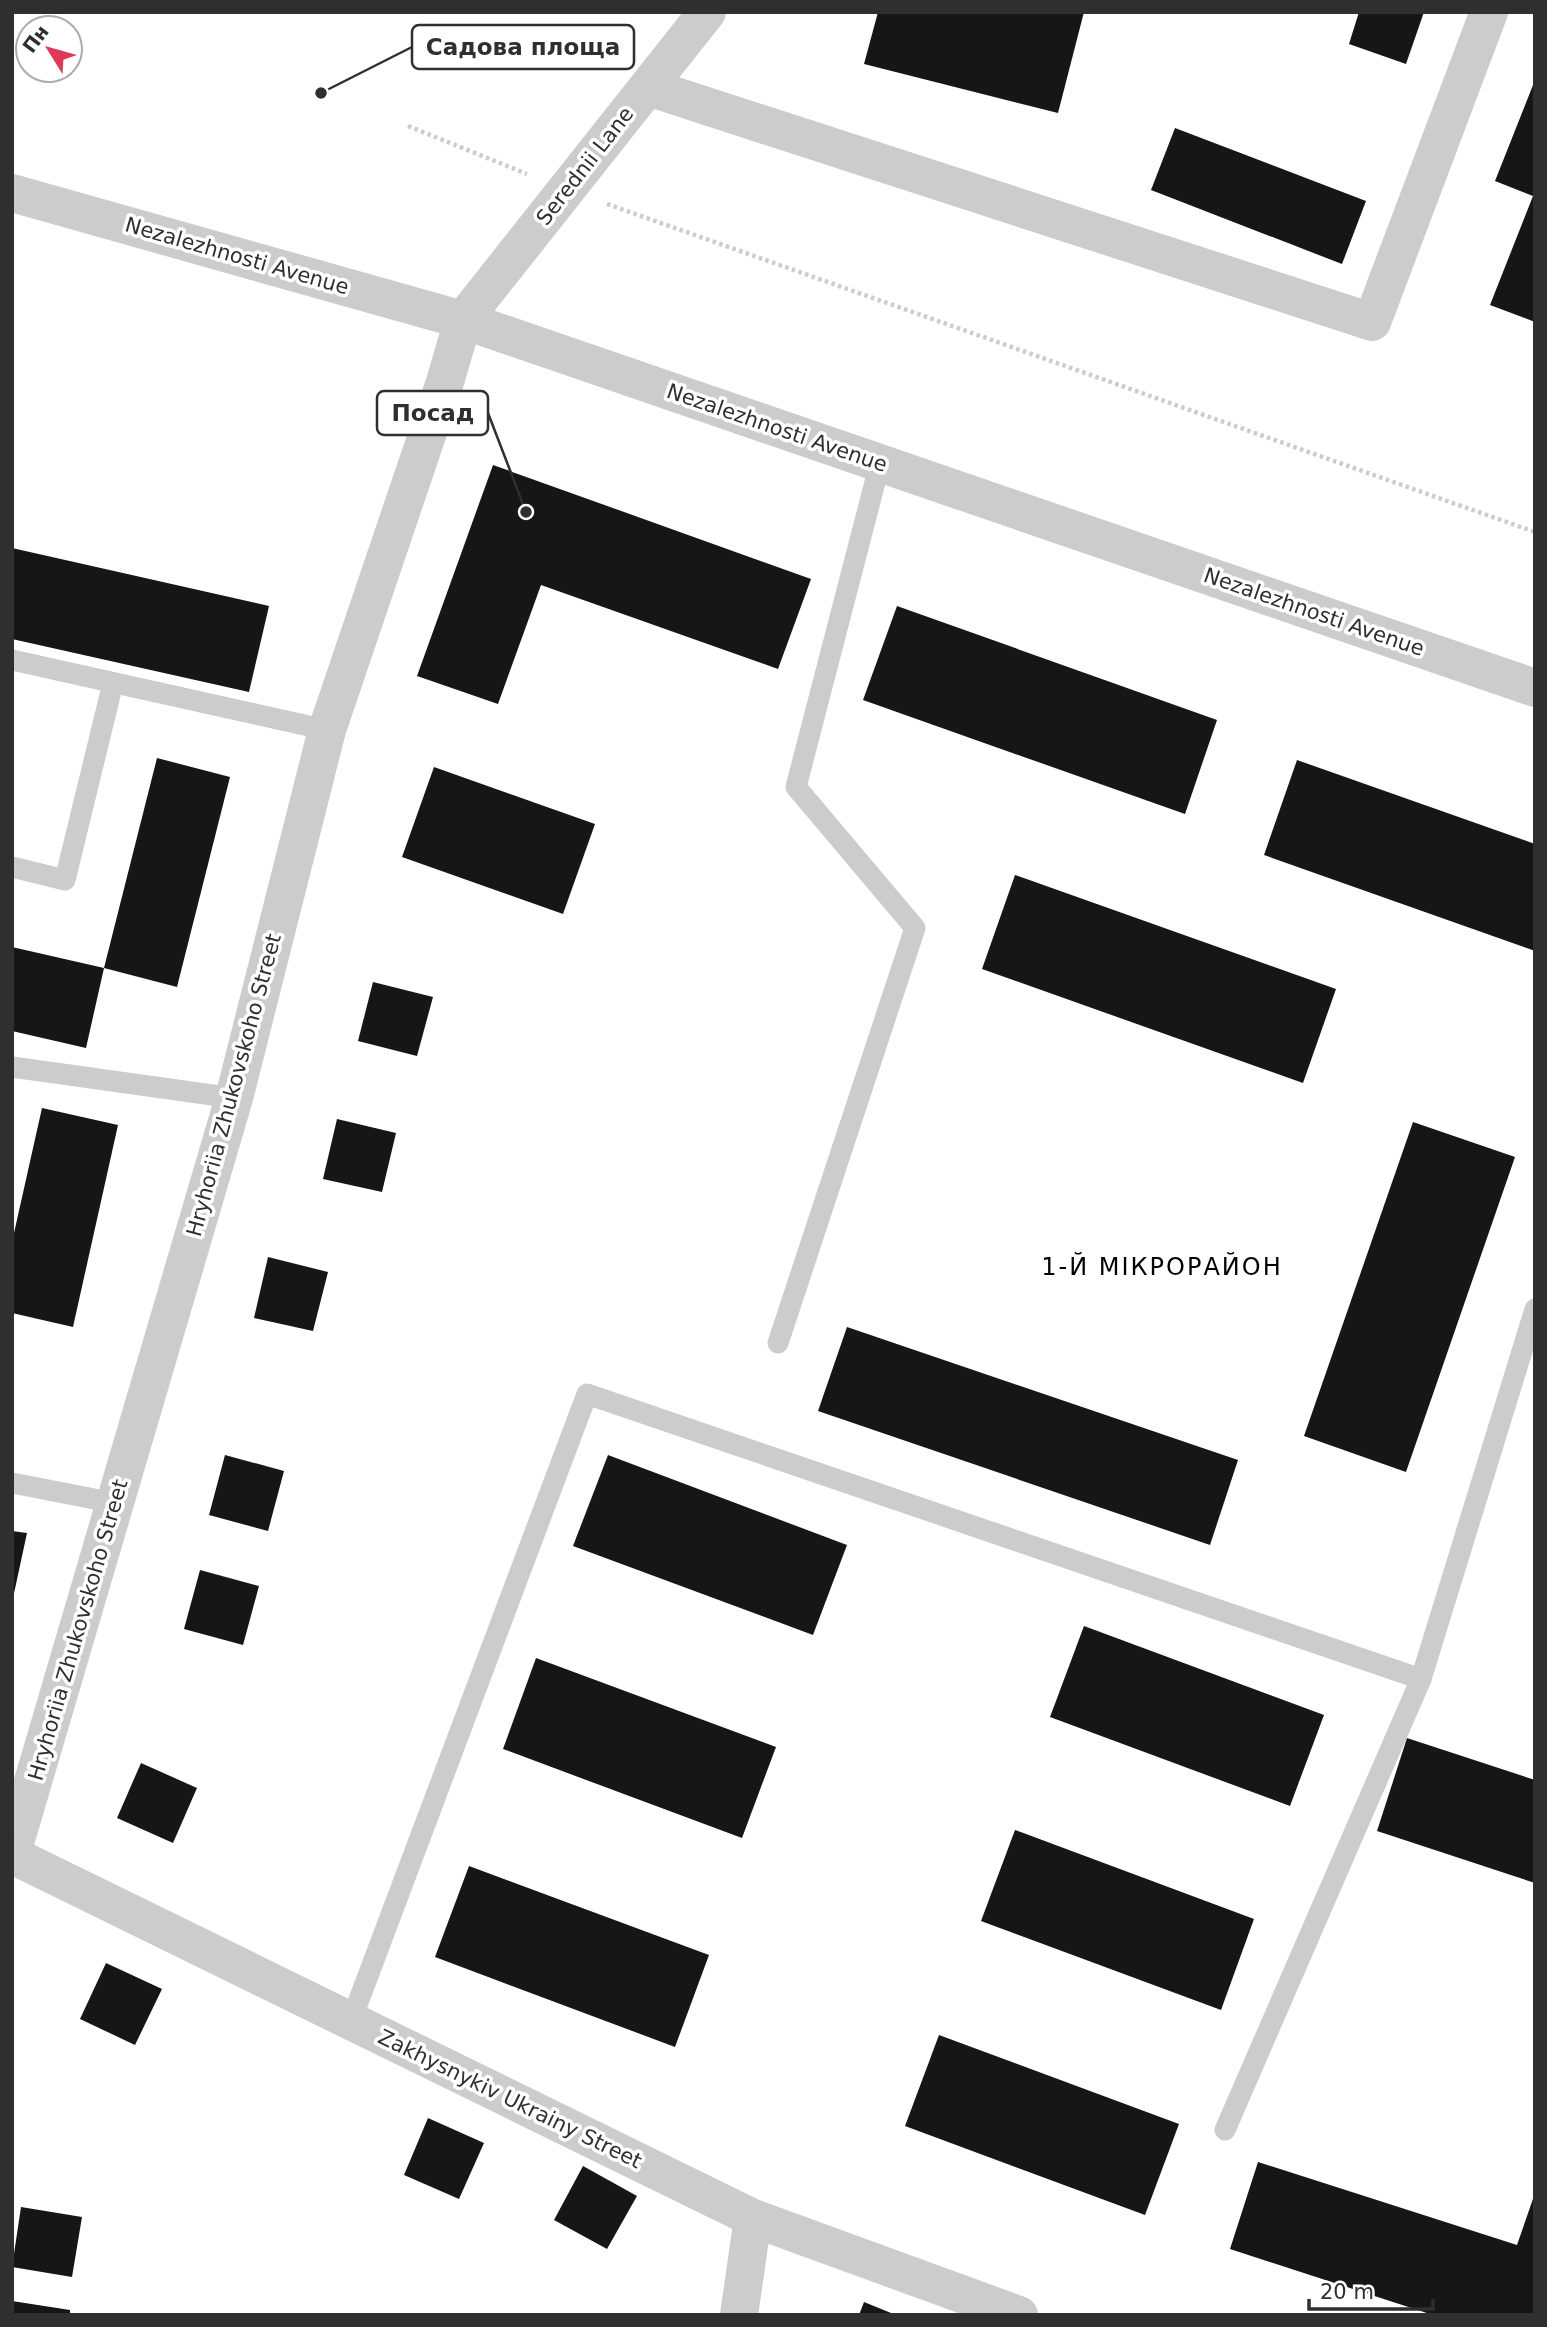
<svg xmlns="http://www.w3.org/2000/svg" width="1547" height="2327" viewBox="0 0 1547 2327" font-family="'DejaVu Sans',sans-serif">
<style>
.building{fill:#161616}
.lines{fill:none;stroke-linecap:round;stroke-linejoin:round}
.path{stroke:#ccc;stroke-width:4.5;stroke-dasharray:3.5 3.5;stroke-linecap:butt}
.service{stroke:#ccc;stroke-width:21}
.minor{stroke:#ccc;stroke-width:38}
.tertiary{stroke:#ccc;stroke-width:38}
.labels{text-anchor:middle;stroke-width:7;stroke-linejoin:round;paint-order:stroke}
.street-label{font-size:21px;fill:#2f2f2f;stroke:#fff}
.quarter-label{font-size:24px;letter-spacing:2px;fill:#000;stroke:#fff}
.leader{fill:none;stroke:#2f2f2f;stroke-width:2.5}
.callout-dot{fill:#2f2f2f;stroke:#fff;stroke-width:2.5}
.callout{fill:#fff;stroke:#2f2f2f;stroke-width:2.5}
.callout-label{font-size:23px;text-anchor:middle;font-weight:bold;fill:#2f2f2f}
</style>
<rect width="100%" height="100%" fill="#fff"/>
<g class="building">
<path d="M878 12H1084L1058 113 864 64Z"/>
<path d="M1359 12H1424L1406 64 1349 44Z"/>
<path d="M1535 80V322L1490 305 1533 196 1495 181Z"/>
<path d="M1175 128 1366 201 1342 264 1151 190Z"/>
<path d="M493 465 811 579 778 669 541 585 498 704 417 676Z"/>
<path d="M12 548 269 606 249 692 12 639Z"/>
<path d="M897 606 1217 720 1185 814 863 700Z"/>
<path d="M157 758 230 777 177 987 104 968Z"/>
<path d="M1297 760 1535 844V951L1264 855Z"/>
<path d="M434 767 595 824 563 914 402 857Z"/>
<path d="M1015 875 1336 989 1303 1083 982 969Z"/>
<path d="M12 947 104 968 86 1048 12 1031Z"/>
<path d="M373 982 433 997 417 1056 358 1041Z"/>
<path d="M42 1108 118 1125 73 1327 12 1313V1242Z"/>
<path d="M337 1119 396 1133 382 1192 323 1179Z"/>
<path d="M1413 1122 1515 1157 1406 1472 1304 1436Z"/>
<path d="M268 1257 328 1272 313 1331 254 1318Z"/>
<path d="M847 1327 1238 1460 1210 1545 818 1411Z"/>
<path d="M225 1455 284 1471 268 1531 209 1515Z"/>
<path d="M608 1455 847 1545 813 1635 573 1546Z"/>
<path d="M12 1531 27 1533 13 1598H12Z"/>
<path d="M200 1570 259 1586 243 1645 184 1629Z"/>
<path d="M1084 1626 1324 1715 1290 1806 1050 1717Z"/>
<path d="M536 1658 776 1747 742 1838 503 1749Z"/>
<path d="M1407 1738 1535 1780V1883L1377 1831Z"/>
<path d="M141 1763 197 1788 173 1843 117 1818Z"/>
<path d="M1015 1830 1254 1919 1221 2010 981 1921Z"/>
<path d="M469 1866 709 1955 675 2047 435 1957Z"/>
<path d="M106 1963 162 1989 135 2045 80 2019Z"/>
<path d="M939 2035 1179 2124 1145 2215 905 2126Z"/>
<path d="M428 2118 484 2143 459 2199 404 2175Z"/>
<path d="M1258 2162 1517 2245 1535 2193V2315H1433L1230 2249Z"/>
<path d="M583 2166 637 2196 607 2249 554 2220Z"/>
<path d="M21 2207 82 2217 72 2277 12 2267Z"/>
<path d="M12 2301 70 2310V2315H12Z"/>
<path d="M864 2302 896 2315H859Z"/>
</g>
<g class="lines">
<g class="path">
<path d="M408 126 527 174"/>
<path d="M607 204 1535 532"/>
</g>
<g class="service">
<path d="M12 660 327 730"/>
<path d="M12 867 65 880 113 683"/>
<path d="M12 1067 234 1098"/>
<path d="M778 1343 915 928 796 787 880 463"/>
<path d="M12 1483 115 1503"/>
<path d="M351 2021 587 1394 1421 1679 1535 1309"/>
<path d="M1225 2130 1421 1679"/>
</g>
<g class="minor">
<path d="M648 87 1372 322 1489 12"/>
<path d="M12 1853 234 1098 327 730 445 382 463 320 707 12"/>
<path d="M739 2315 753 2218"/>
</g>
<g class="tertiary">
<path d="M12 193 463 320 1535 688"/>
<path d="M12 1855 753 2218 1019 2315"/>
</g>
</g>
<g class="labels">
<g class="street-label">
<text transform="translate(585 166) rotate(-52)" y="7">Serednii Lane</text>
<text transform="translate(237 256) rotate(16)" y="7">Nezalezhnosti Avenue</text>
<text transform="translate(777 428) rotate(19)" y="7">Nezalezhnosti Avenue</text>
<text transform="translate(1314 612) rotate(19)" y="7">Nezalezhnosti Avenue</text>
<text transform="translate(234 1085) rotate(-75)" y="7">Hryhoriia Zhukovskoho Street</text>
<text transform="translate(78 1630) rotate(-74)" y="7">Hryhoriia Zhukovskoho Street</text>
<text transform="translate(510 2099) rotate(26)" y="7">Zakhysnykiv Ukrainy Street</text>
</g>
<g class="quarter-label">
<text x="1162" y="1275">1-Й МІКРОРАЙОН</text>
</g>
</g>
<path class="leader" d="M321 93L412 47M526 512L488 413"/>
<g class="callout-dot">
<circle cx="321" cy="93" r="7"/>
<circle cx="526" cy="512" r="7"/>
</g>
<g class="callout">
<rect x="412" y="25" width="222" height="44" rx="7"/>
<rect x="377" y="391" width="111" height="44" rx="7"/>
</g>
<g class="callout-label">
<text x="523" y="55">Садова площа</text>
<text x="433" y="421">Посад</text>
</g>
<rect width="1547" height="2327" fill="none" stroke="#2f2f2f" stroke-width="28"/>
<g transform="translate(49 49) rotate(307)"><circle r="33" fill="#ffffff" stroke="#acacac" stroke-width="2"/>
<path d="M0-5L12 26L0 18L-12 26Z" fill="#df395a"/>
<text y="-10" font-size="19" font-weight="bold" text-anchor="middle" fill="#2f2f2f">Пн</text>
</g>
<path d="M1309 2299v10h124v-10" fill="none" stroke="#2f2f2f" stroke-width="3.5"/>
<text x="1320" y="2299" font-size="21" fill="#2f2f2f" stroke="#ffffff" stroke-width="5" paint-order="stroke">20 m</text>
</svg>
